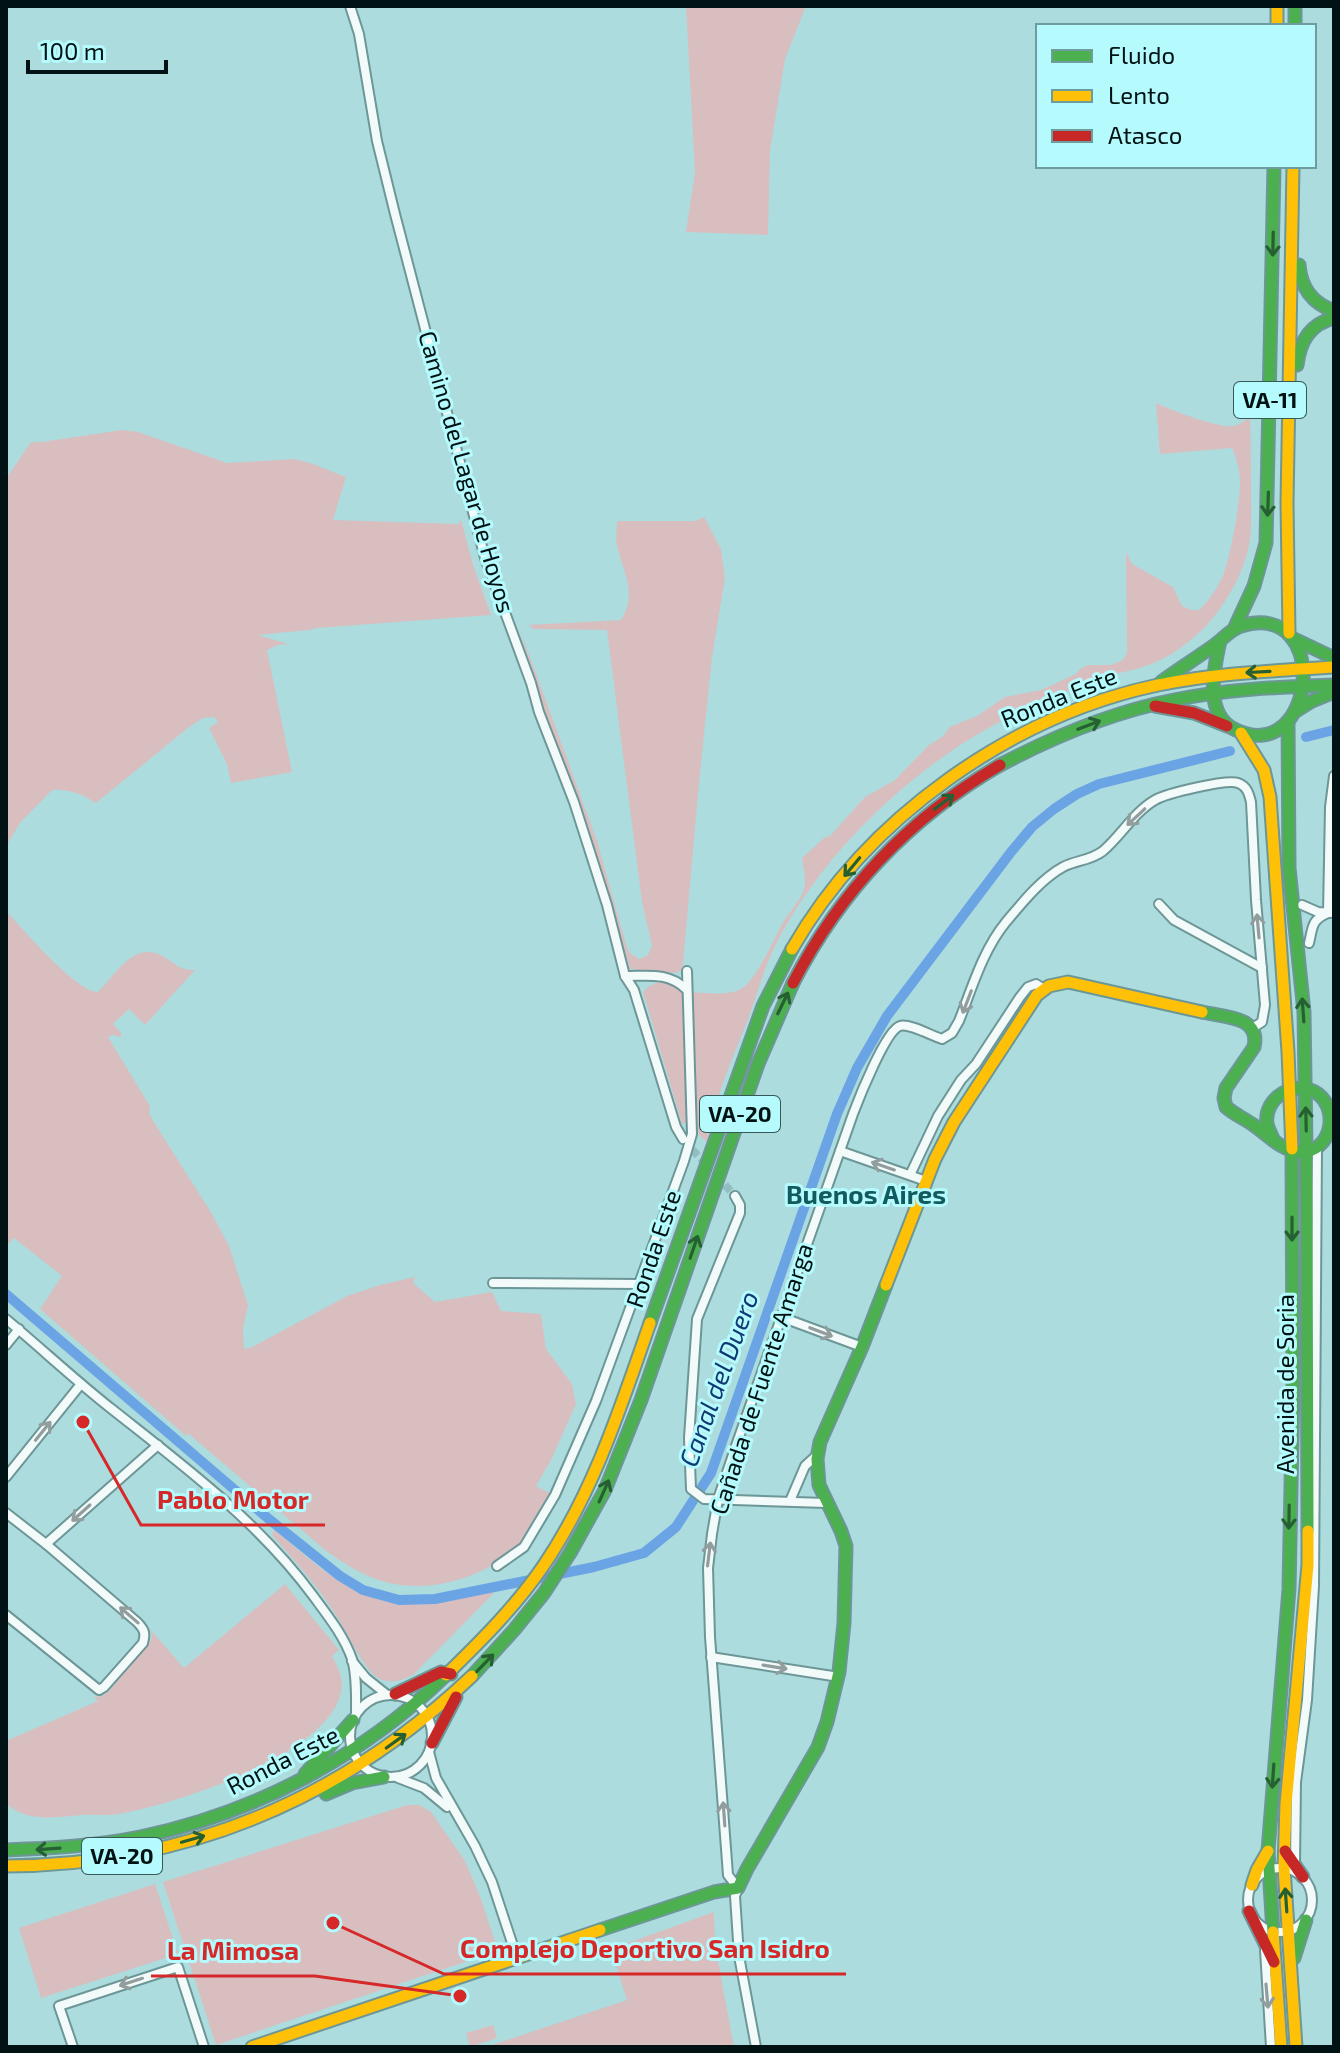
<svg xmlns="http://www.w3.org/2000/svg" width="1340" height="2053" viewBox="0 0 1340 2053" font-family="'Exo 2',sans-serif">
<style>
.green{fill:#d9bec0}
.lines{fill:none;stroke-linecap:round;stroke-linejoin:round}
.canal{stroke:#6ba4e5;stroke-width:10}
.street-tunnel{stroke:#92bec0;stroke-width:8;stroke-dasharray:8 4;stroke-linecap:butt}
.street-casing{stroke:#6d9697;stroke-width:12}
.fast-casing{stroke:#6d9697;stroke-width:15}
.slow-casing{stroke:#6d9697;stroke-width:15}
.jam-casing{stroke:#6d9697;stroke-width:15}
.street{stroke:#f3fafa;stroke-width:8}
.fast{stroke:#4caf50;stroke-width:11}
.slow{stroke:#ffc107;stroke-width:11}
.jam{stroke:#c62828;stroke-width:11}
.oneway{stroke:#266032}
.oneway2{stroke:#929d9e}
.labels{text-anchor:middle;stroke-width:6;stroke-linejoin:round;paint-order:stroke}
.shield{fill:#b5fafc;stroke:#365859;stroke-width:2}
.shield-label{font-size:22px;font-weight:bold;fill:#001213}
.street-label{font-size:24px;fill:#001213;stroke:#b5fafc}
.neighbourhood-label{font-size:26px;font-weight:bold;fill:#115a5d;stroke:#b5fafc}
.water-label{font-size:26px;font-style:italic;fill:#113872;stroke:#b5fafc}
.leader{fill:none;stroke:#d62828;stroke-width:3}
.callout-dot{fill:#d62828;stroke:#b5fafc;stroke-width:3}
.callout-label{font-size:26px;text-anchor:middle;font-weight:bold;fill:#d62828;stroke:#b5fafc;stroke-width:6;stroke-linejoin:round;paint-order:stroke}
</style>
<rect width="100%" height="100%" fill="#acdcde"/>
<g class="green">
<path d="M686 6H806L785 59 770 150 768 235 686 232 695 172Z"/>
<path d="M1156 403C1171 410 1217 428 1233 426 1240 425 1245 420 1250 417 1251 445 1251 473 1251 502 1251 517 1252 535 1248 550 1241 578 1224 607 1204 628 1187 645 1166 660 1143 667 1132 671 1120 672 1108 676 1080 686 1051 697 1024 710 925 754 822 850 774 948 763 971 756 998 747 1022 731 1061 714 1101 707 1142L694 1130 692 992C707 993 727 996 741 989 757 980 774 938 784 921 790 911 801 900 804 889 807 878 803 869 802 858L824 838 830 836 865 797 895 780 929 745 942 737 950 727 977 716 1005 697 1041 690 1076 674 1081 668 1088 665H1111L1123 660 1127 653 1126 552 1132 564 1173 587 1182 606 1191 610H1199C1210 600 1218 587 1224 573 1231 553 1241 499 1240 478 1239 467 1236 458 1232 448L1160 454Z"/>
<path d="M122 430 138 432 227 463 294 459 310 463 346 477 333 520 459 524 461 519 473 565 491 615 317 628 309 630 258 635 288 644 278 645 267 650 292 772 231 783 227 764 209 728 218 722 214 717 203 718 189 727 96 803C81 794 69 789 52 790L20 823 6 846V479L31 442H42Z"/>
<path d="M704 517 721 549 725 578 712 657 699 783 683 964 681 971 674 973 630 969 599 864 542 704 519 627 597 841 627 948 630 953 639 959 648 955 652 946 642 902 607 630 534 629 528 625 621 620C638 594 623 572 617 546 615 538 617 529 617 521H695Z"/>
<path d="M6 911C23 929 76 992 98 992 117 973 135 938 166 958 178 966 180 970 195 970L145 1025 129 1009 113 1024 121 1033V1037L113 1035 108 1037 150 1106 149 1113 152 1119 212 1214 229 1246 248 1305 243 1329 244 1349 252 1347 347 1296 380 1285 415 1277 413 1283 435 1302 492 1292 501 1311 541 1314 546 1349 572 1384 576 1404 551 1460 536 1486 551 1494C542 1508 529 1536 518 1546 484 1578 430 1594 385 1582 363 1576 343 1563 325 1550L189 1434 185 1435 40 1309 62 1276 14 1238 6 1246Z"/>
<path d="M661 981C670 982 678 984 682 993L689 1122 682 1124 643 992 649 986Z"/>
<path d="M274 1530C323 1569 359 1610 427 1603 448 1600 473 1588 494 1593L414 1674C403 1681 386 1686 374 1675 361 1663 345 1629 334 1612 316 1584 294 1560 272 1535Z"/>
<path d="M285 1584 339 1650 332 1656C339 1669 345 1681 340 1696 322 1757 175 1804 119 1814 107 1816 94 1814 82 1815 57 1817 25 1823 6 1803V1741L98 1701 94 1697 102 1696 108 1692 150 1642 152 1636 150 1629 184 1668Z"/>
<path d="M407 1805H419L431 1812 465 1861 480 1896 498 1951 216 2045 163 1882Z"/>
<path d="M155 1884 178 1954 41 1998 19 1928Z"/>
<path d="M714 1912 715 1945 734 2047H486L627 2000 611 1949Z"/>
<path d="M493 2025 497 2038 470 2047 466 2033Z"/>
</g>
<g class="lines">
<g class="canal">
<path d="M1306 737 1334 730"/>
<path d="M6 1294 270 1520 340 1576 363 1590 399 1600 435 1599 594 1567 644 1553 676 1527 711 1473 837 1114 857 1068 887 1016 1011 852 1032 827 1054 809 1077 794 1099 784 1230 751"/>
</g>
<g class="street-tunnel">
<path d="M684 1141 708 1166"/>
<path d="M717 1176 735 1196"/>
</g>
<g class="street-casing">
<g id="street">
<path d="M350 6 359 34 377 141 395 214 485 558 531 683 539 712 574 802 607 905 625 976 634 990 676 1127 683 1139"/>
<path d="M1159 904 1174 920 1262 968"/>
<path d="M1302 905 1318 912 1334 913"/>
<path d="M1328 913 1330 807 1334 776"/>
<path d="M1309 943C1313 927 1311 920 1328 913"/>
<path d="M625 976C649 976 668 972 686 989"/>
<path d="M840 1151 926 1181"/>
<path d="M910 1175 938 1116 961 1080 976 1064 1020 997 1028 987 1036 984 1044 989"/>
<path d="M735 1196 740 1205V1213L697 1319 689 1438 691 1489 704 1499 826 1503"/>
<path d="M493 1283 639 1284"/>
<path d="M781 1317 862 1347"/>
<path d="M6 1319C42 1349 76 1381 113 1410 185 1467 259 1522 314 1597 328 1616 344 1636 352 1659 357 1676 356 1696 356 1714"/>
<path d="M6 1345 19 1329"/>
<path d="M6 1477 81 1384"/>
<path d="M790 1501 805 1466 816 1456"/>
<path d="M6 1513 46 1544 137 1622C144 1629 146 1633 143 1643L104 1687 99 1690 6 1615"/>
<path d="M46 1544 158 1445"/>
<path d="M497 1566 524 1547 555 1495 596 1401 684 1161 692 1134 687 971"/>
<path d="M711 1657 839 1677"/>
<path d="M352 1661 366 1678 386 1694"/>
<circle cx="391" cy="1736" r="41"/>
<path d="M429 1752 436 1778 475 1846 492 1882 517 1958"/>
<path d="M398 1778 424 1788 447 1807"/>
<path d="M1295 1864 1296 1782 1307 1700 1314 1586 1317 1147"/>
<circle cx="1280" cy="1900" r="32"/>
<path d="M1265 1950 1271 2047"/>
<path d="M73 2047 59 2006 178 1967 204 2047"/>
<path d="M756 2047 739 1956 735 1896 738 1888 728 1875 710 1637 708 1568 712 1534 718 1499 738 1440 853 1114C859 1098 886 1030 900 1026 909 1023 932 1036 942 1039L952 1033 959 1021C972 988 983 950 1006 922 1022 903 1041 879 1063 867 1076 860 1090 861 1103 851 1121 836 1134 812 1155 800 1167 793 1227 779 1238 783 1247 786 1249 794 1251 802L1256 900 1265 1005 1262 1022 1254 1027"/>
</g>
</g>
<g class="fast-casing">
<g id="fast">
<path d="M1295 6V26"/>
<path d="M1299 265C1301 288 1312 303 1334 311"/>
<path d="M1297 365C1300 341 1310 324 1334 318"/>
<path d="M1235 627 1254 586 1266 543 1274 166"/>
<path d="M1294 639 1334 658"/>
<path d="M1161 682C1179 669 1198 657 1216 644 1225 637 1230 630 1241 626 1332 598 1317 767 1236 730 1203 716 1214 668 1220 641"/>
<path d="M1296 711 1312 701 1334 692"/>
<path d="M1288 721 1289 868 1304 1012 1307 1216 1308 1531"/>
<path d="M1000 765C1055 736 1112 712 1174 700 1226 689 1280 687 1334 685"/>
<path d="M1202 1012C1224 1017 1261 1016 1254 1047L1226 1088 1224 1098 1226 1107C1234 1114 1243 1118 1252 1124 1266 1133 1281 1151 1300 1152 1331 1153 1340 1111 1318 1094 1297 1078 1263 1097 1267 1124 1268 1129 1272 1136 1274 1141"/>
<path d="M650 1323 763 1006 792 949"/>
<path d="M472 1676 514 1630 544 1593 570 1553 605 1490 641 1400 758 1064 793 983"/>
<path d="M305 1774 353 1720"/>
<path d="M326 1794 352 1783 384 1777"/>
<path d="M6 1850C51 1848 96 1846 140 1837 255 1813 362 1757 446 1675"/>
<path d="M600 1930 714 1892 738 1888 747 1869 818 1747 827 1722 839 1672 844 1623 846 1546 841 1531 819 1485 817 1459 820 1442 862 1347 886 1285"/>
<path d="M1273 1932 1268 1851 1289 1589 1293 1385 1292 1149"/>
<path d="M1294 1958 1306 1920"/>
</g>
</g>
<g class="slow-casing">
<g id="slow">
<path d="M1277 6V26"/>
<path d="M1289 633 1287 503 1293 166"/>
<path d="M1241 733 1264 770 1270 797 1288 1052 1292 1149"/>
<path d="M792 949C867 818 1011 716 1158 685 1217 673 1275 671 1334 667"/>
<path d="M886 1285 935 1159 954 1122 1037 995 1049 986 1068 982 1202 1012"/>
<path d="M446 1675C481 1641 516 1606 544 1565 594 1491 621 1406 650 1323"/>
<path d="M6 1866C186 1865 342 1799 472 1676"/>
<path d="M1252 1885 1257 1870 1268 1851"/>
<path d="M1273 1932 1281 2047"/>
<path d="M252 2047 600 1930"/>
<path d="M1296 2047 1284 1868 1286 1804 1308 1565V1531"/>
</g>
</g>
<g class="jam-casing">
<g id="jam">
<path d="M1155 706 1194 713 1227 726"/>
<path d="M793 983C841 890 909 818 1000 765"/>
<path d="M395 1694 441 1672 451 1674"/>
<path d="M432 1743 456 1697"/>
<path d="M1285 1851 1303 1877"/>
<path d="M1249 1911 1274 1962"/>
</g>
</g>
<use href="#street" class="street"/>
<use href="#fast" class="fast"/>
<use href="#slow" class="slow"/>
<use href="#jam" class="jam"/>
</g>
<defs><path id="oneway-shaft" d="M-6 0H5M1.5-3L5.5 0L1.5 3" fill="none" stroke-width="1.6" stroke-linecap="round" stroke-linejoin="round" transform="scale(2)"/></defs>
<g class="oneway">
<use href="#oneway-shaft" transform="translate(1273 244) rotate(91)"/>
<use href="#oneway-shaft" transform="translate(1268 504) rotate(92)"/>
<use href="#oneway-shaft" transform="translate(1258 672) rotate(177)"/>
<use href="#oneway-shaft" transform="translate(1089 725) rotate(-21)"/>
<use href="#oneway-shaft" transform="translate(944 802) rotate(-37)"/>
<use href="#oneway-shaft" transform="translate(852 867) rotate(130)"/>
<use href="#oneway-shaft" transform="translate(783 1003) rotate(-64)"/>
<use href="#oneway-shaft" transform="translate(1303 1010) rotate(-94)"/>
<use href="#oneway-shaft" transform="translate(1306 1119) rotate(-91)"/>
<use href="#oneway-shaft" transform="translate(1292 1229) rotate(90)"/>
<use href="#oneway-shaft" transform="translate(694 1247) rotate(-71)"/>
<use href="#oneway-shaft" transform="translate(604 1491) rotate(-66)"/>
<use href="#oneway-shaft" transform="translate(1289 1517) rotate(91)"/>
<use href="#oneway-shaft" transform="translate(485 1663) rotate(-46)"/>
<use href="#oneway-shaft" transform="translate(396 1741) rotate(-36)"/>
<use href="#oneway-shaft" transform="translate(1273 1776) rotate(94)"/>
<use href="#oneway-shaft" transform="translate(193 1839) rotate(-16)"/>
<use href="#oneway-shaft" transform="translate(48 1849) rotate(176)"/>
<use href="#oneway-shaft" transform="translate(1286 1900) rotate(-94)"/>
</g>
<g class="oneway2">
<use href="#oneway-shaft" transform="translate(1136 817) rotate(137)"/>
<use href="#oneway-shaft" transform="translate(1258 926) rotate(-95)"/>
<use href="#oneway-shaft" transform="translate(967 1002) rotate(111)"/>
<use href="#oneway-shaft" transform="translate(883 1166) rotate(-161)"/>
<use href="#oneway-shaft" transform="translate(821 1332) rotate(21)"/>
<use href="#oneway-shaft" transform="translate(43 1431) rotate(-51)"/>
<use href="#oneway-shaft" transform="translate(81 1513) rotate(138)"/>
<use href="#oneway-shaft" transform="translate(709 1554) rotate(-83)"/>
<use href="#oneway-shaft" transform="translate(129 1615) rotate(-139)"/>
<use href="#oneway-shaft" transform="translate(775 1667) rotate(9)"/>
<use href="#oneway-shaft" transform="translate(724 1814) rotate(-94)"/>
<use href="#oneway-shaft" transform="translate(131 1982) rotate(162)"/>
<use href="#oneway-shaft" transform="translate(1267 1996) rotate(85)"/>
</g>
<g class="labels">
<g class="shield">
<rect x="1234" y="382" width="72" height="36" rx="6"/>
<rect x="700" y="1096" width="80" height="36" rx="6"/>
<rect x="82" y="1838" width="80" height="36" rx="6"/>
</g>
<g class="shield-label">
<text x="1270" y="408">VA-11</text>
<text x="740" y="1122">VA-20</text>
<text x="122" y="1864">VA-20</text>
</g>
<g class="street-label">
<text transform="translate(466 472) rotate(74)" y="8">Camino del Lagar de Hoyos</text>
<text transform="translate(1059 698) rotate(-22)" y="8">Ronda Este</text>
<text transform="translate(654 1249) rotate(-71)" y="8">Ronda Este</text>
<text transform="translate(762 1379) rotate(-72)" y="8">Cañada de Fuente Amarga</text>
<text transform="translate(1286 1384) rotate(-90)" y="8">Avenida de Soria</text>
<text transform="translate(283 1761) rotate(-27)" y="8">Ronda Este</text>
</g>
<g class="neighbourhood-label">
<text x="866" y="1204">Buenos Aires</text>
</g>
<g class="water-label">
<text transform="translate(719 1379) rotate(-70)" y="9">Canal del Duero</text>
</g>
</g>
<path class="leader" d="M83 1422L141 1525H325M333 1923L444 1974H846M460 1996L315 1976H151"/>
<g class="callout-dot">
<circle cx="83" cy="1422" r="8"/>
<circle cx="333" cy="1923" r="8"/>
<circle cx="460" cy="1996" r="8"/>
</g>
<g class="callout-label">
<text x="233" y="1509">Pablo Motor</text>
<text x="645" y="1958">Complejo Deportivo San Isidro</text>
<text x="233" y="1960">La Mimosa</text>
</g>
<rect width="1340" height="2053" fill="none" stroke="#001213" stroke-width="16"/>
<rect x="1036" y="24" width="280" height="144" fill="#b5fafc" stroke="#6d9d9f" stroke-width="2"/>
<rect x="1052" y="50" width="40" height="12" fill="#4caf50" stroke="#6d9d9f" stroke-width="2"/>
<text x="1108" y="64" font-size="24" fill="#001213">Fluido</text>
<rect x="1052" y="90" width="40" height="12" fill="#ffc107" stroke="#6d9d9f" stroke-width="2"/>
<text x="1108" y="104" font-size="24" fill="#001213">Lento</text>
<rect x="1052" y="130" width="40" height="12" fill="#c62828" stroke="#6d9d9f" stroke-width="2"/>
<text x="1108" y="144" font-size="24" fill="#001213">Atasco</text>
<path d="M28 60v12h138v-12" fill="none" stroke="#001213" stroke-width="4"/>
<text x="40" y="60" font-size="24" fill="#001213" stroke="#b5fafc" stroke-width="6" paint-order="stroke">100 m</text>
</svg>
